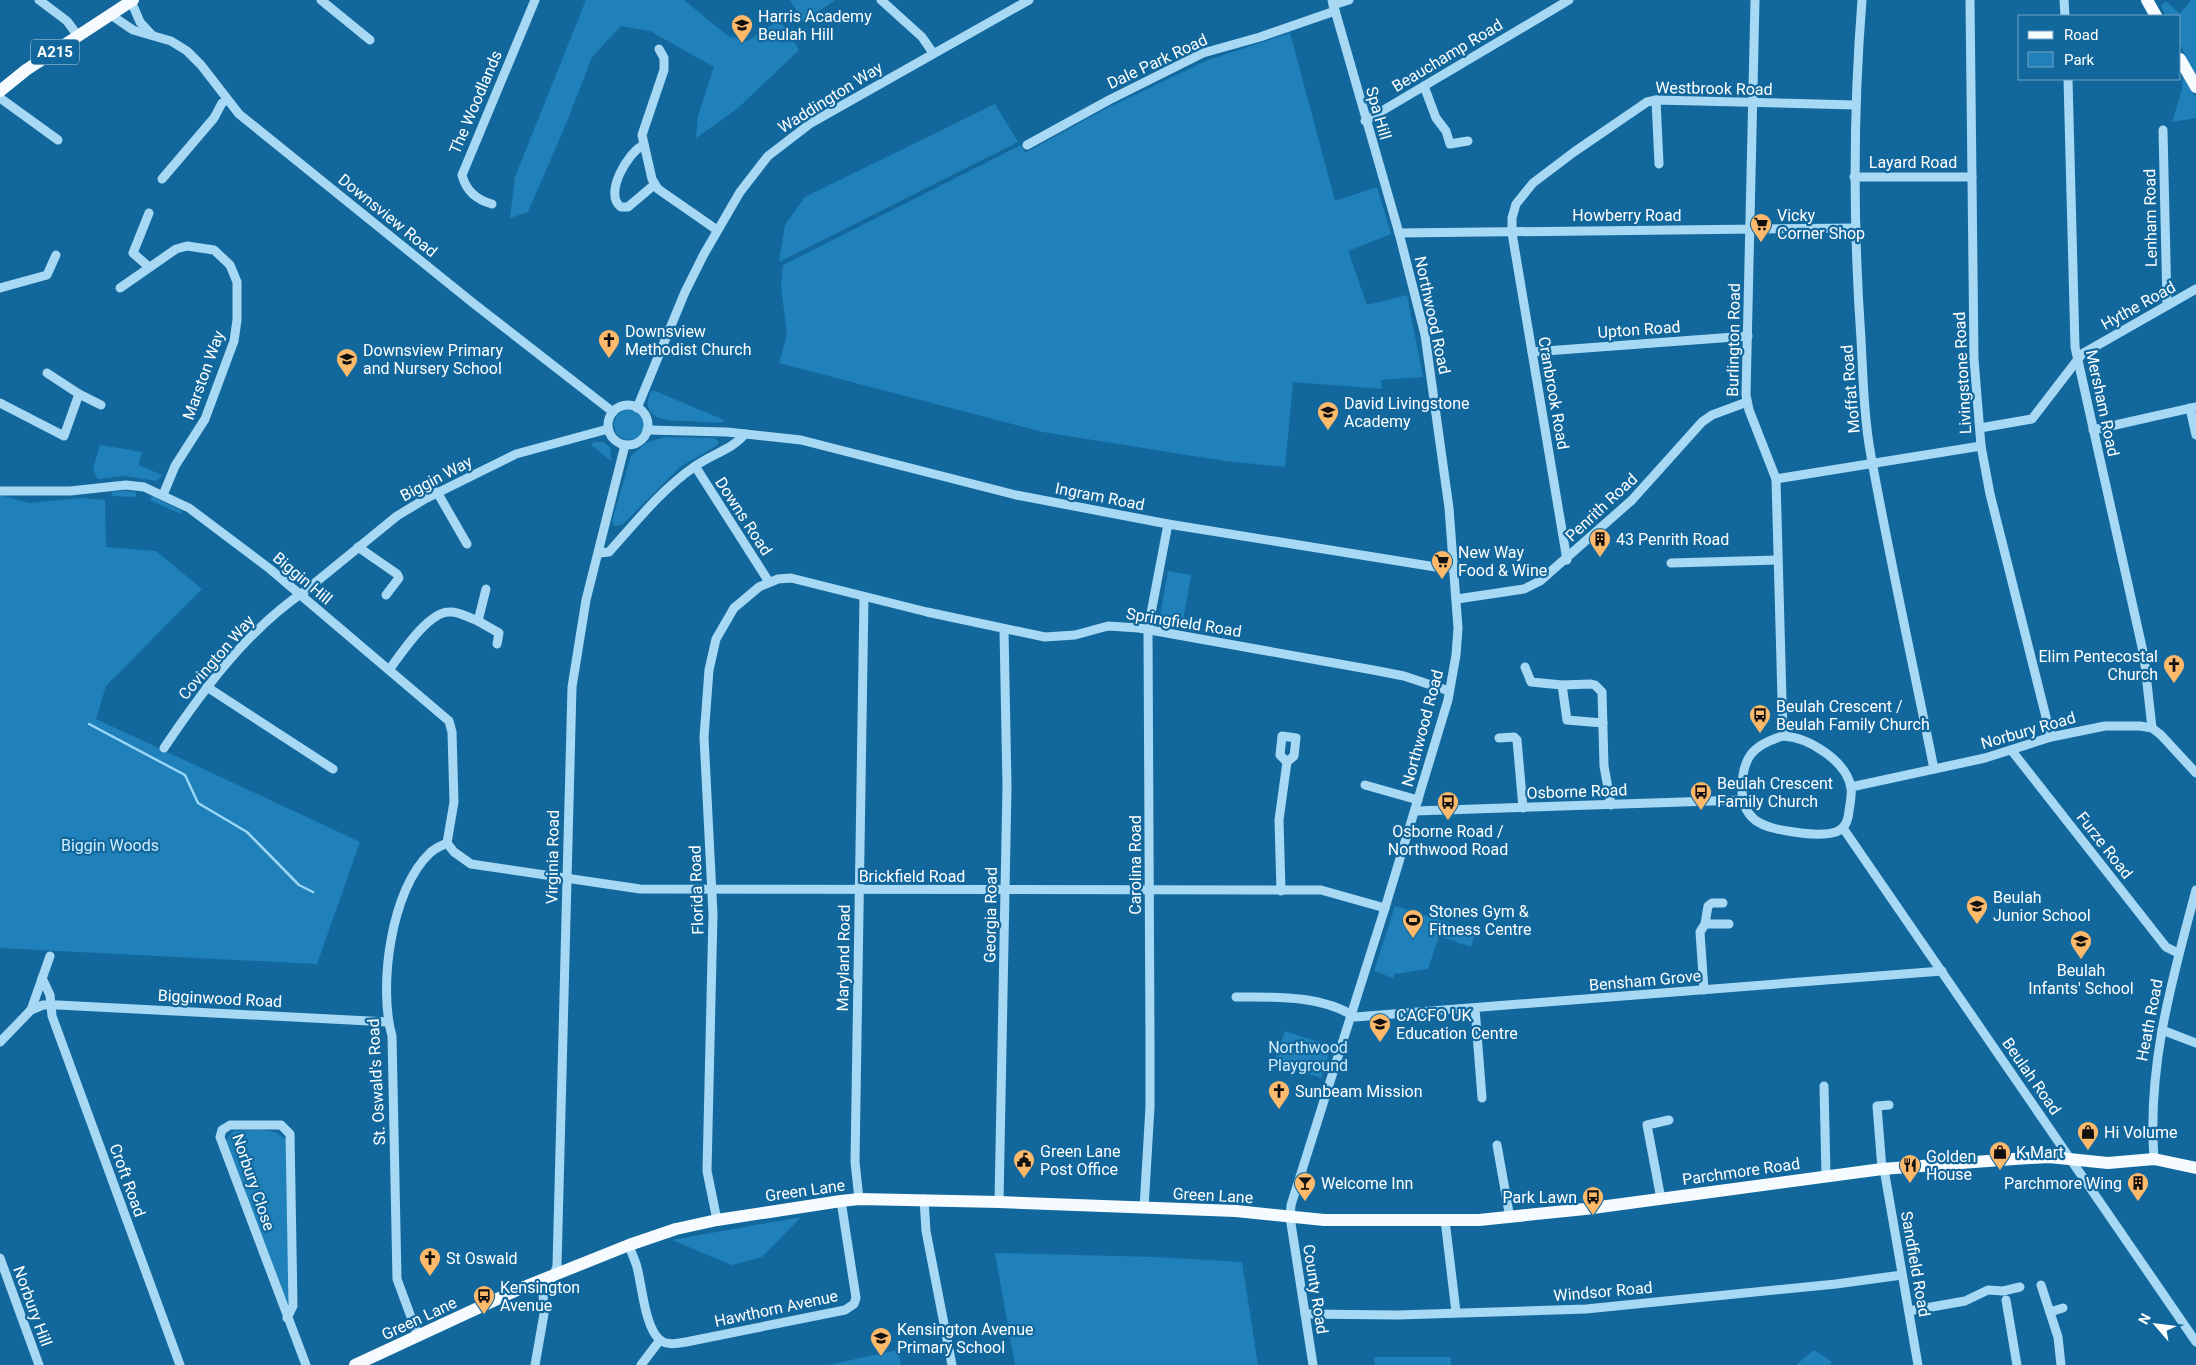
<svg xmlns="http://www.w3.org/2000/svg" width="2196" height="1365" viewBox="0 0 2196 1365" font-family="Roboto,sans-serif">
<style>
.green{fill:#2081ba}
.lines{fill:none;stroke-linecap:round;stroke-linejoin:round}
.stream{stroke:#99d6f7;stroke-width:2.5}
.minor{stroke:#a7d8f4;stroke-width:9}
.major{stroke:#f5fbff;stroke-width:12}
.labels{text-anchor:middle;stroke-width:4.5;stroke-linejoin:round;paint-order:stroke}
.shield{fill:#12689d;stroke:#b8d2e2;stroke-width:1}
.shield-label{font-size:15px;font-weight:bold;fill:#fff}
.poi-label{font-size:16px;fill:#fff;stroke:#12689d;text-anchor:start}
.street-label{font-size:16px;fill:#fff;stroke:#12689d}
.park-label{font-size:16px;fill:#d0edfe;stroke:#12689d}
</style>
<rect width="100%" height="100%" fill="#12689d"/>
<g class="green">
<path d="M586 0H684L728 36 748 41 778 21 787 29 799 50 738 108 696 138 698 116 714 67 650 31 621 26 592 57 568 119 528 212 510 218 515 177Z"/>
<path d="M790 0H835L803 22Z"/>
<path d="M2191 0H2196V77L2180 44V16H2166L2161 6 2166 1 2180 14Z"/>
<path d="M1290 33 1335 201 1377 187 1391 234 1348 251 1367 305 1407 295 1423 377 1381 380 1382 389 1293 382 1285 467 1225 461 1043 432 779 363 787 335 781 286 783 265 1021 145 1025 153 1107 108 1208 60Z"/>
<path d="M2183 72 2196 97V118L2172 122 2182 90Z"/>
<path d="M995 104 1018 142 779 262 785 225 805 197Z"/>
<path d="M651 391H655L724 420V422C713 423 702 422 691 421 671 421 638 422 651 391Z"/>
<circle cx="629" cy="425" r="15"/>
<path d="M665 437 714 438 719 442 716 446 680 467 622 525 614 526 612 521 631 456 646 443Z"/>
<path d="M594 442H603L610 447 611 461 591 445Z"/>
<path d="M100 445 142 452 138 465 162 475 157 481 124 476 98 479 93 469Z"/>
<path d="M122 491 136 492V497L112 496V492Z"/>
<path d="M0 495 29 503 80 498 105 500 106 547 156 551 202 589 106 686 96 719 360 842 317 964 0 948Z"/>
<path d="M152 496 182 511 181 514 150 500Z"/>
<path d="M1168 571 1191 575 1182 627 1159 622Z"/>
<path d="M1395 906 1476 931 1471 947 1439 936 1428 969 1394 974 1393 978 1374 971Z"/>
<path d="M1285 1031 1331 1046 1321 1078 1274 1062Z"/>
<path d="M233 1131C250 1131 276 1125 286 1141L289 1301 286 1306 225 1141Z"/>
<path d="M801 1217 762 1257 732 1265 672 1240Z"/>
<path d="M995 1253 1155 1257 1242 1262 1258 1365H1015Z"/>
<path d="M898 1350 901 1365H828Z"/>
<path d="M1814 1350 1832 1362 1830 1365H1796Z"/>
<path d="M1374 1357H1451V1365H1375Z"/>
</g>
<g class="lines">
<path class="stream" d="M89 724 185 775 198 803 247 832 299 885 313 892"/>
<g class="minor">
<path d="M39 0 67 21 78 36"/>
<path d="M321 0 370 40"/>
<path d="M881 0 922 37 933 53"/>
<path d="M1755 0 1746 395 1749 410 1776 479 1783 736"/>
<path d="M1862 0C1853 113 1853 226 1861 339 1863 377 1864 418 1871 456 1890 560 1913 665 1934 769"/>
<path d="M1970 0 1974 359 1981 446 1990 494 2051 737"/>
<path d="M2064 0 2065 16"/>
<path d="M131 1 140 22 152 35"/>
<path d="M1333 5 1349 0"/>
<path d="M111 15 133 30 171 41 187 51 201 65 239 114 473 303 613 412"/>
<path d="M659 49 664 58V70L642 135 652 179 658 189 717 230"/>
<path d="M2068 79 2075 347 2144 656 2152 728"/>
<path d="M1424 86 1436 118 1446 131 1450 144 1468 141"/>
<path d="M0 98 58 140"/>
<path d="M1656 100 1659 164"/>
<path d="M1365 121 1569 0"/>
<path d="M2163 130 2167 305"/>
<path d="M644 145C628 151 603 195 621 207H628L654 185"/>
<path d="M1027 145 1109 100 1203 53 1260 37 1335 11"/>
<path d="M1854 177H1972"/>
<path d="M162 179 214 118 222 103 227 100"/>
<path d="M492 204C477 200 466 191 462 175L535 0"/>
<path d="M149 213 133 253 149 267"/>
<path d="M1399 233 1855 228"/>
<path d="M0 288 47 275 56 255"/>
<path d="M120 288 176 249 187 246 214 250 230 265 237 282V320L234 341 205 419 175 466 163 495"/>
<path d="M1532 352 1748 336"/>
<path d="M47 373 79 394 101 405"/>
<path d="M0 403 64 436 79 394"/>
<circle cx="628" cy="425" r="20"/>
<path d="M637 408 685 292 704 254 740 192 768 156 811 123 1029 0"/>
<path d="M2190 408 2196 435"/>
<path d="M1980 428 2032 419 2082 354 2196 289"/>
<path d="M647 430 727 432 801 440 1016 495 1168 524 1442 568 1452 567"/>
<path d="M2093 430 2196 407"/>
<path d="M695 466 769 582"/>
<path d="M1776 479 1981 446"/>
<path d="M0 491H70L126 485 144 487 189 508 270 569 449 721 452 732 454 802 447 843"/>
<path d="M437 492 467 544"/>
<path d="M358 547 397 574 399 578 386 595"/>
<path d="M599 553 609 552C636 522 662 489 694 467 711 454 732 450 745 434"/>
<path d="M1567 560 1512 233V218L1516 204 1533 183 1574 152 1647 102 1656 100 1855 105"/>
<path d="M1671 563 1777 560"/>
<path d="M1457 599 1524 589 1540 581 1632 500 1702 422 1712 415 1747 402"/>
<path d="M478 621 499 633 497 644"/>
<path d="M1525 667 1531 682 1562 685 1591 684 1595 685 1602 692 1604 766 1611 805"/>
<path d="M389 670C401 654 428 612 449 612 459 611 469 618 478 621L486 589"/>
<path d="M1562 685 1567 720 1603 723"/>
<path d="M207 687 333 769"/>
<path d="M1783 736C1808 737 1847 761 1851 788 1852 795 1850 804 1849 811 1848 820 1846 828 1836 832 1823 836 1807 834 1794 832 1781 830 1766 828 1755 820 1745 812 1742 802 1742 790 1742 758 1752 745 1783 736Z"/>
<path d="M1499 738 1514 737 1517 740 1523 808"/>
<path d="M164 748C203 690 247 630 305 591L397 516 425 499 516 454 608 429"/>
<path d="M2012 751 2166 947 2178 953"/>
<path d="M1365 785 1418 800"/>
<path d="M1851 787 1985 758 2051 737 2105 726H2140L2152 728 2161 735 2196 773"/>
<path d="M1415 811 1742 800"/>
<path d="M1843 828 2196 1342"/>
<path d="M447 843 454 852 471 864 640 889 1321 890 1385 908"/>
<path d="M1281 891 1279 820 1287 762 1294 756 1296 738 1282 736 1280 755 1287 762"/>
<path d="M1705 924H1729"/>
<path d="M42 978 50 995 52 1016 180 1365"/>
<path d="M1704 990 1700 932 1705 924 1708 906 1712 903H1723"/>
<path d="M1236 997C1274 997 1322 995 1355 1017L1942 971"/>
<path d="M1475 1008 1482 1098"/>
<path d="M31 1010 43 1005H58L388 1022"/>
<path d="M2162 1030 2196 1043"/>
<path d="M0 1042 31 1010 50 956"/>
<path d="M1824 1086 1826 1176"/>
<path d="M1497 1145 1510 1218"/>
<path d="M2154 1159C2147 1065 2172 980 2196 890"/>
<path d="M1882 1169 1877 1106 1889 1105"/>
<path d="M1884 1169 1918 1365"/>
<path d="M859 1199 855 1162 864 597"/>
<path d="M924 1199 926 1231 952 1365"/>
<path d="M1661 1199 1647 1125 1669 1120"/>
<path d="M999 1202 1007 787 1004 629"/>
<path d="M1144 1208 1150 1107V1042L1148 629 1168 524"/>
<path d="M717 1220 707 1171 713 914 704 737 709 670 716 639 734 608 759 587 778 579 791 578 927 612 1045 637 1075 635 1108 626 1139 628 1373 670 1404 676 1449 691"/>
<path d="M1445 1220 1456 1312"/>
<path d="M629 1245C631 1252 635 1260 637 1267 642 1286 645 1328 660 1340 668 1346 677 1343 686 1342L845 1310 854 1304 856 1298 841 1201"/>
<path d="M0 1258 39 1365"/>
<path d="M2041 1285 2058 1337 2061 1365"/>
<path d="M2006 1300 2017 1365"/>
<path d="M1909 1311 1965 1301 1988 1290 2003 1291 2020 1287"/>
<path d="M2050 1312 2063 1308"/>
<path d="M1305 1314 1398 1315 1586 1309 1836 1284 1902 1275"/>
<path d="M287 1318 293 1306 290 1134 281 1125H230L222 1130 220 1137 306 1365"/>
<path d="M418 1336 397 1279 392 1036C378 987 391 889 430 853 435 848 441 846 447 843"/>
<path d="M535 1365 544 1314 543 1291 554 1275 557 1266 572 687 586 600 625 445"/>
<path d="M641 1365 660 1340"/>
<path d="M1313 1365 1290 1217 1291 1205 1385 908 1448 700 1456 655 1458 628 1449 508 1425 335 1399 233 1332 0"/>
</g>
<g class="major">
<path d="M2147 0 2156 16"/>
<path d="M2180 59 2196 87"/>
<path d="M0 91 26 70 133 0"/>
<path d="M355 1365 519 1289 629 1245 676 1229 717 1220 841 1201 859 1199 999 1202 1236 1211 1324 1220H1479L1585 1209 1882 1169 2014 1159 2049 1157 2108 1163 2154 1159 2196 1168"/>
</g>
</g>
<defs>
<g id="school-pin" transform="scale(1.125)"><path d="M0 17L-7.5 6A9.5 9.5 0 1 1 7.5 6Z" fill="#ffb96b" stroke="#12689d"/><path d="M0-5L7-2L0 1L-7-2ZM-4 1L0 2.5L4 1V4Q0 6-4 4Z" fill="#111"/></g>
<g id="supermarket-pin" transform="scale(1.125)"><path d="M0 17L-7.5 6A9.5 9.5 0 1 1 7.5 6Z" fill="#ffb96b" stroke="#12689d"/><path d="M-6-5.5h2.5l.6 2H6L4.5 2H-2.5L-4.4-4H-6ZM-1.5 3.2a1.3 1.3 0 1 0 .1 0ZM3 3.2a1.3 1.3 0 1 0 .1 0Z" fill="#111"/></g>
<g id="church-pin" transform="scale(1.125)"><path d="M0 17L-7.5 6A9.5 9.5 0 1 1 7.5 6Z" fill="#ffb96b" stroke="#12689d"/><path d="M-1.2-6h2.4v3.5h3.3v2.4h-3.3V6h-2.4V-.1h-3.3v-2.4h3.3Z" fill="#111"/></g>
<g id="building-pin" transform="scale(1.125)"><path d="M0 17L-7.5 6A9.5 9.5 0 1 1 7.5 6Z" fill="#ffb96b" stroke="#12689d"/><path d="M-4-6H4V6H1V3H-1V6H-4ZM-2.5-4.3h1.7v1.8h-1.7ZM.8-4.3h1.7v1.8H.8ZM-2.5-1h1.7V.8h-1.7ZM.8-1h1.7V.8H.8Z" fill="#111"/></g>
<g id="bus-pin" transform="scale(1.125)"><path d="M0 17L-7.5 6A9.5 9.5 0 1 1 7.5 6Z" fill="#ffb96b" stroke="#12689d"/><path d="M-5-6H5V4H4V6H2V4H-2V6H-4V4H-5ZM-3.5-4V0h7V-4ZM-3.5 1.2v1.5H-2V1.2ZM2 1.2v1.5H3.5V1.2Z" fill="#111"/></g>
<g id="stadium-pin" transform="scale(1.125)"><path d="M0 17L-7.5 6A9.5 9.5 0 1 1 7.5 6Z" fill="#ffb96b" stroke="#12689d"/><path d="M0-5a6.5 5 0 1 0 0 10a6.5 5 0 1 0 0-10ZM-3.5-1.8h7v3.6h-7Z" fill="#111"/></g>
<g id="shop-pin" transform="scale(1.125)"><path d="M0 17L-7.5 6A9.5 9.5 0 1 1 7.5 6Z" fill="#ffb96b" stroke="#12689d"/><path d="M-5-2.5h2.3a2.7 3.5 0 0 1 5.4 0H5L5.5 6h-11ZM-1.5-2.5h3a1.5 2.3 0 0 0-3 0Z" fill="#111"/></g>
<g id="civic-pin" transform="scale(1.125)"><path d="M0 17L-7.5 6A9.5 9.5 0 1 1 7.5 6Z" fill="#ffb96b" stroke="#12689d"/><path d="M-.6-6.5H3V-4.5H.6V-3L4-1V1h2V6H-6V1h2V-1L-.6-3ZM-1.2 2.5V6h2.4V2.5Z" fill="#111"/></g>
<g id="restaurant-pin" transform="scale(1.125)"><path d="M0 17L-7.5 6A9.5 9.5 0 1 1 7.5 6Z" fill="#ffb96b" stroke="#12689d"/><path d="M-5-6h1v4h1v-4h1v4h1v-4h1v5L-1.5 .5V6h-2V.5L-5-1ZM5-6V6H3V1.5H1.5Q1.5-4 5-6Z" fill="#111"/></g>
<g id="bar-pin" transform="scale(1.125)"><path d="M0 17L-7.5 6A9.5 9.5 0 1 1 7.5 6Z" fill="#ffb96b" stroke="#12689d"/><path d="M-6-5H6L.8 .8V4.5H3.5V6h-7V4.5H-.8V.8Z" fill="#111"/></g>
</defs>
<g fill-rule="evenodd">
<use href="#school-pin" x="742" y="25"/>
<use href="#supermarket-pin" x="1761" y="224"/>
<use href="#church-pin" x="609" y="340"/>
<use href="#school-pin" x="347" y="359"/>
<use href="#school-pin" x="1328" y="412"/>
<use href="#building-pin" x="1600" y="539"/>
<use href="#supermarket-pin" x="1442" y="561"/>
<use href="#church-pin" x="2174" y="665"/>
<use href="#bus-pin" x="1760" y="715"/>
<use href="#bus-pin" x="1701" y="792"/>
<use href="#bus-pin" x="1448" y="802"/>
<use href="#school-pin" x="1977" y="906"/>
<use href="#stadium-pin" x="1413" y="920"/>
<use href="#school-pin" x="2081" y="941"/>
<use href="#school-pin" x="1380" y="1024"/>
<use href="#church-pin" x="1279" y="1091"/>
<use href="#shop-pin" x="2088" y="1132"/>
<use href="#shop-pin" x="2000" y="1152"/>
<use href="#civic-pin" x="1024" y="1160"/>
<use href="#restaurant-pin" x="1910" y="1165"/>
<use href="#bar-pin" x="1305" y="1183"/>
<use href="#building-pin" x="2138" y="1183"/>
<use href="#bus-pin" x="1593" y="1197"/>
<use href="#church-pin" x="430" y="1258"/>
<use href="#bus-pin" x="484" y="1296"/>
<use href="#school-pin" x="881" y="1338"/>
</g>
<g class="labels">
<rect class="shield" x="31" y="39.5" width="48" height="25" rx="4"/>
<g class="shield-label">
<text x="55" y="57">A215</text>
</g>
<g class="poi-label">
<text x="758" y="22">Harris Academy<tspan x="758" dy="18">Beulah Hill</tspan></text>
<text x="1777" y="221">Vicky<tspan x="1777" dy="18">Corner Shop</tspan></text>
<text x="625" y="337">Downsview<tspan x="625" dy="18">Methodist Church</tspan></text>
<text x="363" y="356">Downsview Primary<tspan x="363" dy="18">and Nursery School</tspan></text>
<text x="1344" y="409">David Livingstone<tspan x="1344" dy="18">Academy</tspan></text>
<text x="1616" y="545">43 Penrith Road</text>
<text x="1458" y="558">New Way<tspan x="1458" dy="18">Food &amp; Wine</tspan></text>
<text x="2158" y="662" text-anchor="end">Elim Pentecostal<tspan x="2158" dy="18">Church</tspan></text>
<text x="1776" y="712">Beulah Crescent /<tspan x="1776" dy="18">Beulah Family Church</tspan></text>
<text x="1717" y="789">Beulah Crescent<tspan x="1717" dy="18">Family Church</tspan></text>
<text x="1448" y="837" text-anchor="middle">Osborne Road /<tspan x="1448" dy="18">Northwood Road</tspan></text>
<text x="1993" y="903">Beulah<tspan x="1993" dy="18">Junior School</tspan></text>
<text x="1429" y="917">Stones Gym &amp;<tspan x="1429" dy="18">Fitness Centre</tspan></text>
<text x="2081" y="976" text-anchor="middle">Beulah<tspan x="2081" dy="18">Infants' School</tspan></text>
<text x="1396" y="1021">CACFO UK<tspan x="1396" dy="18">Education Centre</tspan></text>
<text x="1295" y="1097">Sunbeam Mission</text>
<text x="2104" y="1138">Hi Volume</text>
<text x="1040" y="1157">Green Lane<tspan x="1040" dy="18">Post Office</tspan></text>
<text x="2016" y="1158">K Mart</text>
<text x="1926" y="1162">Golden<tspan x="1926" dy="18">House</tspan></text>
<text x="1321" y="1189">Welcome Inn</text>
<text x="2122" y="1189" text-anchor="end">Parchmore Wing</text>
<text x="1577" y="1203" text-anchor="end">Park Lawn</text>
<text x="446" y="1264">St Oswald</text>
<text x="500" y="1293">Kensington<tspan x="500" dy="18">Avenue</tspan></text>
<text x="897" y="1335">Kensington Avenue<tspan x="897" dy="18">Primary School</tspan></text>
</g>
<g class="street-label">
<text transform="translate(1447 55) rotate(-31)" y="6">Beauchamp Road</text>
<text transform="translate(1157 61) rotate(-25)" y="6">Dale Park Road</text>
<text transform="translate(1714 88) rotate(1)" y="6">Westbrook Road</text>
<text transform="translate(830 97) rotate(-32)" y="6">Waddington Way</text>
<text transform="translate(475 102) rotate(-67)" y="6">The Woodlands</text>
<text transform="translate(1379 113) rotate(74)" y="6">Spa Hill</text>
<text x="1913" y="168">Layard Road</text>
<text transform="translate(388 215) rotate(39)" y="6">Downsview Road</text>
<text x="1627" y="221">Howberry Road</text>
<text transform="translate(2150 218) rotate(-91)" y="6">Lenham Road</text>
<text transform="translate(2138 305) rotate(-29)" y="6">Hythe Road</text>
<text transform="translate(1433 315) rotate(78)" y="6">Northwood Road</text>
<text transform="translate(1639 329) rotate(-4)" y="6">Upton Road</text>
<text transform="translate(1733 340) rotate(-89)" y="6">Burlington Road</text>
<text transform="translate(1962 373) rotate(-93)" y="6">Livingstone Road</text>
<text transform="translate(203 375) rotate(-70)" y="6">Marston Way</text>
<text transform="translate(1850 389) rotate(-95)" y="6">Moffat Road</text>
<text transform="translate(1554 393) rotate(80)" y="6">Cranbrook Road</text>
<text transform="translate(2103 403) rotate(78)" y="6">Mersham Road</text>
<text transform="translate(436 478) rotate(-28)" y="6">Biggin Way</text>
<text transform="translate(1100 496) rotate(11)" y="6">Ingram Road</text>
<text transform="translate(1601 507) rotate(-43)" y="6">Penrith Road</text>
<text transform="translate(744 516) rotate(57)" y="6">Downs Road</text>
<text transform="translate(303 578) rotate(40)" y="6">Biggin Hill</text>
<text transform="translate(1184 622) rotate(9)" y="6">Springfield Road</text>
<text transform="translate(216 657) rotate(-49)" y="6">Covington Way</text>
<text transform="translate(1422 728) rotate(-75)" y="6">Northwood Road</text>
<text transform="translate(2028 730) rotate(-16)" y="6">Norbury Road</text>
<text transform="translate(1577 791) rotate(-2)" y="6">Osborne Road</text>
<text transform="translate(2105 845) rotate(52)" y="6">Furze Road</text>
<text transform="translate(552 857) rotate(-89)" y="6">Virginia Road</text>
<text transform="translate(1135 865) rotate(-90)" y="6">Carolina Road</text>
<text x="912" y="882">Brickfield Road</text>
<text transform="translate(696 890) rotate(-92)" y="6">Florida Road</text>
<text transform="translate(990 915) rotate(-89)" y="6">Georgia Road</text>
<text transform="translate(843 958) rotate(-89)" y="6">Maryland Road</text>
<text transform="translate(1645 980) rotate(-5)" y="6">Bensham Grove</text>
<text transform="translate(220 998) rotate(3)" y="6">Bigginwood Road</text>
<text transform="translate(2149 1020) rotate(-79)" y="6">Heath Road</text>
<text transform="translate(2032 1076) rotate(55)" y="6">Beulah Road</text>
<text transform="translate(376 1082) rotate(-93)" y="6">St. Oswald's Road</text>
<text transform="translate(1741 1171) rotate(-8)" y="6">Parchmore Road</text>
<text transform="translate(128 1180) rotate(70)" y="6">Croft Road</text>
<text transform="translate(254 1182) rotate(71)" y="6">Norbury Close</text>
<text transform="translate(805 1190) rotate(-8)" y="6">Green Lane</text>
<text transform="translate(1213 1195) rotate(3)" y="6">Green Lane</text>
<text transform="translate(1916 1264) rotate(80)" y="6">Sandfield Road</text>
<text transform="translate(1316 1289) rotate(81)" y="6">County Road</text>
<text transform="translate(1603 1291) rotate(-5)" y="6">Windsor Road</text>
<text transform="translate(33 1306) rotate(70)" y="6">Norbury Hill</text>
<text transform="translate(776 1308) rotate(-12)" y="6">Hawthorn Avenue</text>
<text transform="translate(419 1318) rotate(-25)" y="6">Green Lane</text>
</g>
<g class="park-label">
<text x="110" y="851">Biggin Woods</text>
<text x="1308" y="1053">Northwood<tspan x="1308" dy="18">Playground</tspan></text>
</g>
</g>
<rect x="2018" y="15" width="162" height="65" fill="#12689d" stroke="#71a4c4"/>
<rect x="2028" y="31" width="25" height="8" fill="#f5fbff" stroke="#71a4c4"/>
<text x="2064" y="40" font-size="15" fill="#ffffff">Road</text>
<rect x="2028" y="52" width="25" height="15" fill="#2081ba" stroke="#71a4c4"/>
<text x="2064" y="65" font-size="15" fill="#ffffff">Park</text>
<g transform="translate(2156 1325) rotate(298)" stroke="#12689d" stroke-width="4" paint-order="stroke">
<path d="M0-4L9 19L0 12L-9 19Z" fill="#ffffff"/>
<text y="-8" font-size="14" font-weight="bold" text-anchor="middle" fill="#ffffff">N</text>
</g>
</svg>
